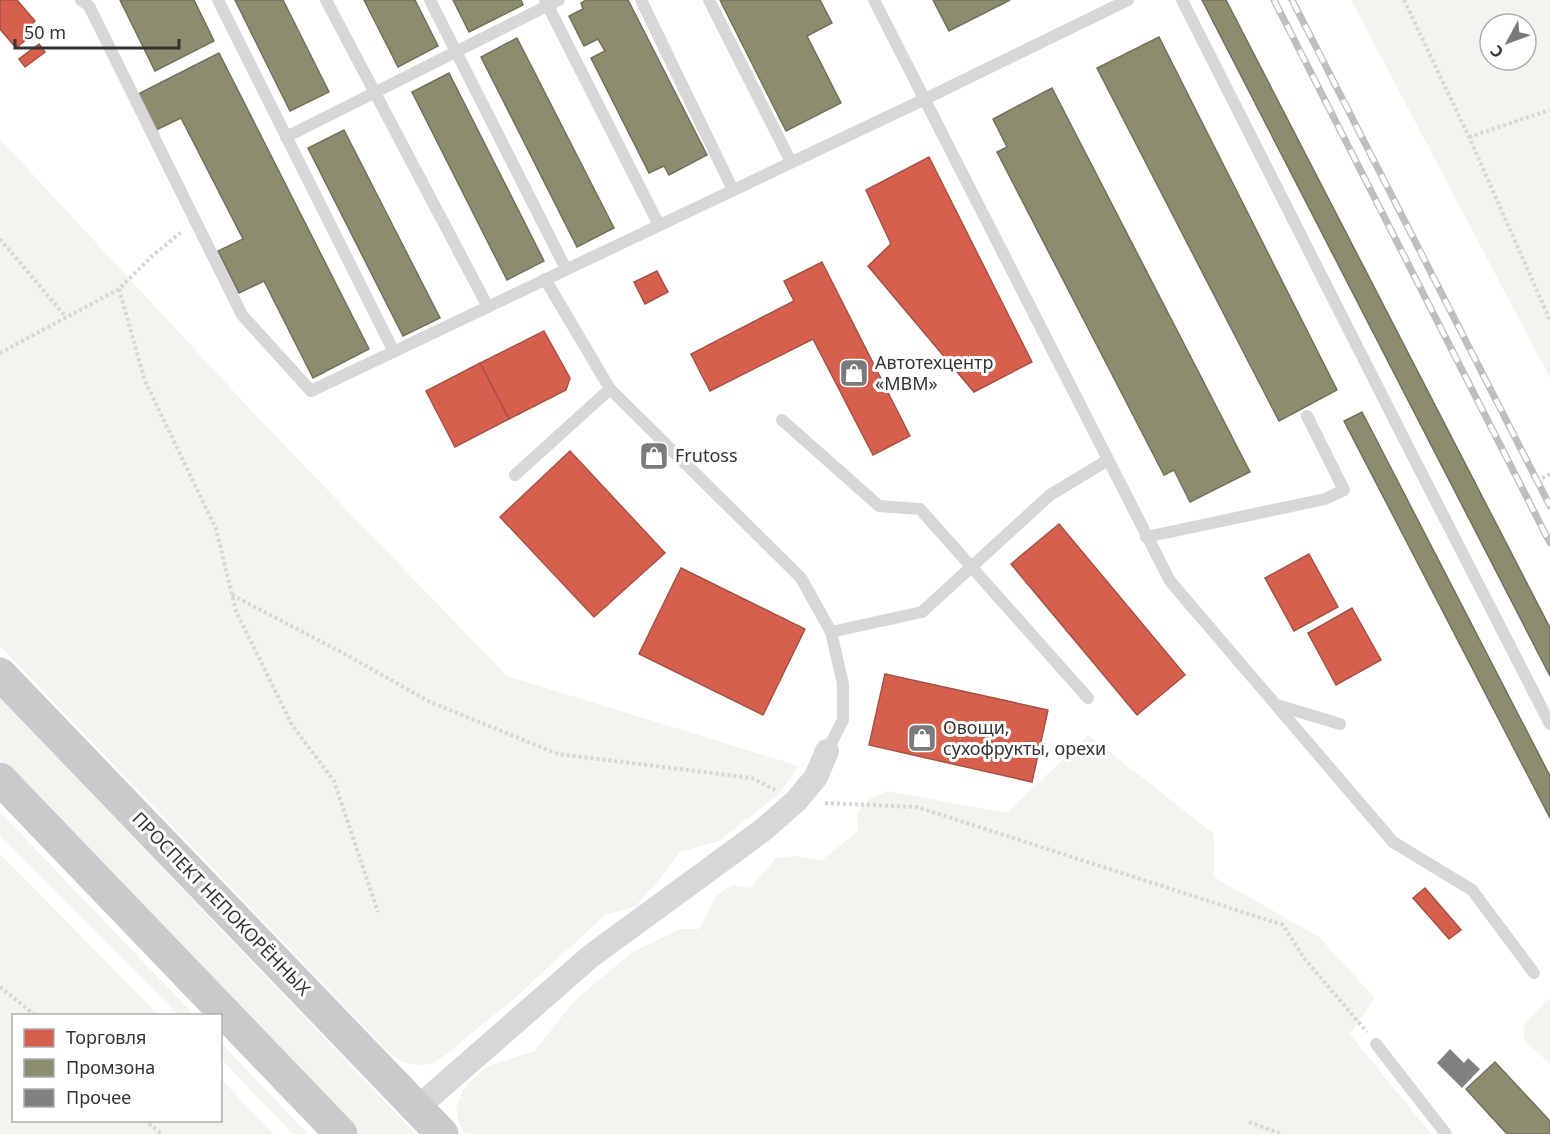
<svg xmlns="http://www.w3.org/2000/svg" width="1550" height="1134" viewBox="0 0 1550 1134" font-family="'Noto Sans',sans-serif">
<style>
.green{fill:#f1f5ed;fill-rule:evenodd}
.shops{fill:#d6604d;stroke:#a55245;stroke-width:1.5}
.industry{fill:#8c8c6e;stroke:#71715c;stroke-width:1.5}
.building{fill:#818181}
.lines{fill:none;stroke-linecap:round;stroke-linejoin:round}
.path{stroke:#d6d6d6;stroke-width:4;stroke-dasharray:3 3;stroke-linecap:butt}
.lane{stroke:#d7d7d7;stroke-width:12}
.street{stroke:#d7d7d7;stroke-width:24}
.primary{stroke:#cacaca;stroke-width:33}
.rail-casing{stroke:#bebebe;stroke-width:7}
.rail{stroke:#fff;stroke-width:4.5;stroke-dasharray:14;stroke-linecap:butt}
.labels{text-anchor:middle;stroke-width:6;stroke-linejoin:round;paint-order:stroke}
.poi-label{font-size:18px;fill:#333;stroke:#fff;text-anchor:start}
.street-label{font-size:18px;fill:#333;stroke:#fff}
</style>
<rect width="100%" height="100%" fill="#fff"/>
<g class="green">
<path d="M1351 0H1550V378ZM1490 24H1526V60H1490Z"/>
<path d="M0 139 263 423 507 676 799 766 779 794 719 841 680 852 665 873 635 907 605 915 515 998 444 1056 431 1064 417 1065 402 1062 390 1054 0 646Z"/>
<path d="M0 698 416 1134H357L0 760Z"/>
<path d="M1088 735 1214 834V877L1319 937 1375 998 1350 1034 1431 1134H466L459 1123 456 1109 461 1095 468 1083 488 1066 535 1051 573 1002 631 953 680 929H699L716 896 732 885 750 888 776 858 793 856 822 860 858 831 857 814 868 800 887 791 1007 813Z"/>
<path d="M0 812 194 1015H178L0 835Z"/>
<path d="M0 854 159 1015 14 1016V1120H220L221 1079 273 1134H0Z"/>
<path d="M1550 999V1064L1524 1040 1523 1025Z"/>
<path d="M220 1043H221L308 1134H293L221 1059Z"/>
</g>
<g class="shops">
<path d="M0 0H17L35 21 29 27 34 33 16 48 0 29Z"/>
<path d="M39 44 45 52 25 67 19 59Z"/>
<path d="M929 157 1032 362 974 392 868 266 891 244 866 190Z"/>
<path d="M822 262 910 436 873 455 813 339 710 391 691 354 794 301 784 281Z"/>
<path d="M657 271 668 292 645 304 634 282Z"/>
<path d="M544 331 570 378 566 390 509 419 480 363Z"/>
<path d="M480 363 509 419 455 447 426 391Z"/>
<path d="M570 451 665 553 594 617 500 517Z"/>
<path d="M1059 524 1185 675 1137 715 1011 564Z"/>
<path d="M1309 554 1338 607 1294 631 1265 578Z"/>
<path d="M681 568 805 629 763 715 639 654Z"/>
<path d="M1352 608 1381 660 1336 685 1308 633Z"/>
<path d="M885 674 1048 710 1032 782 869 745Z"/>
<path d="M1425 888 1461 930 1449 939 1413 898Z"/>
</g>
<g class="industry">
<path d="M120 0H194L214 41 155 71Z"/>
<path d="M235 0H283L329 92 290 111Z"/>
<path d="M364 0H415L438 46 398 67Z"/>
<path d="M453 0H521L523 5 469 32Z"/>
<path d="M586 0H628L707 155 669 175 664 166 649 173 591 58 605 51 598 39 584 46 569 16 583 9 581 3Z"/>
<path d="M720 0H820L832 23 807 36 841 103 786 131Z"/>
<path d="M933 0H1010L949 31Z"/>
<path d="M1202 0H1226L1550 628V676Z"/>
<path d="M1159 37 1337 390 1279 421 1097 68Z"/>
<path d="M517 38 614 228 577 247 481 57Z"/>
<path d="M219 53 369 349 313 378 264 281 239 293 218 251 243 239 181 118 156 130 138 94Z"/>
<path d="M449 73 544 261 507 280 412 92Z"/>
<path d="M1052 88 1250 472 1190 502 1174 470 1164 475 997 152 1007 147 993 119Z"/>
<path d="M344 130 440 318 403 336 308 148Z"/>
<path d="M1362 412 1550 776V818L1344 421Z"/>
<path d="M1495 1062 1550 1121V1134H1507L1466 1089Z"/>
</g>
<path class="building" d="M1450 1049 1464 1063 1468 1058 1480 1069 1462 1088 1437 1063Z"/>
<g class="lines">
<g class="path">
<path d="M1404 0 1469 137 1550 320"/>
<path d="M1469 137 1550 110"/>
<path d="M0 239 66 317"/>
<path d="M119 289 145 381 216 529 236 611 292 725 334 781 378 912"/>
<path d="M0 353 119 289 152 256 183 231"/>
<path d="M1537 481 1550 474"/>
<path d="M232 595 343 653 430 702 558 754 752 778 775 790"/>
<path d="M825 803 917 807 1283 925 1304 958 1367 1032"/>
<path d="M0 987 36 1016"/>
<path d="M144 1120 162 1134"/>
<path d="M1249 1122 1281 1134"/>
</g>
<g class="lane">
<path d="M81 0 89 6 242 315 311 391 925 99 1128 0"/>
<path d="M218 0 394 352"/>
<path d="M326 0 488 307"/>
<path d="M430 0 566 269"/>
<path d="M545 0 659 225"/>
<path d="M641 0 733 190"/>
<path d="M709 0 791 162"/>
<path d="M874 0 1170 581 1393 842 1472 890 1534 973"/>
<path d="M1182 0 1404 439 1550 724"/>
<path d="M286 137 559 0"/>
<path d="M545 279 610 389 801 578 831 632 843 684V720L827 751"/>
<path d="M782 420 879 506 920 509 1088 698"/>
<path d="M515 475 610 389"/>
<path d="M1146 537 1325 499 1344 490 1307 416"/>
<path d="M831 632 922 612 1050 495 1108 460"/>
<path d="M1277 705 1340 724"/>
<path d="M1376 1044 1446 1134"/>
</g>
<path class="street" d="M417 1108 591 956 763 830 796 801 816 777 827 751"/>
<g class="primary">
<path d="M0 674 442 1134"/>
<path d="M0 779 341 1134"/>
</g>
<g class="rail-casing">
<g id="rail">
<path d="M1274 0 1550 543"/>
<path d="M1292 0 1550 506"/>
</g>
</g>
<use href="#rail" class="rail"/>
</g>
<defs>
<g id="shop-square" transform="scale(1.5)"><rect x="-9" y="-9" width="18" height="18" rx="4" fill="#7a7a7a" stroke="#fff"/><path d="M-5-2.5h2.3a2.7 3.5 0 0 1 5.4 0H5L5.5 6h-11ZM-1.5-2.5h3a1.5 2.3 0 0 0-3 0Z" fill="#fff"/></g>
</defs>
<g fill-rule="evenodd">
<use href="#shop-square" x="854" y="373"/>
<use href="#shop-square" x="654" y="456"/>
<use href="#shop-square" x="922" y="738"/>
</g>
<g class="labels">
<g class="poi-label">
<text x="875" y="369">Автотехцентр<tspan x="875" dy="21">«МВМ»</tspan></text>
<text x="675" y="462">Frutoss</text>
<text x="943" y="734">Овощи,<tspan x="943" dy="21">сухофрукты, орехи</tspan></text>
</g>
<g class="street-label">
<text transform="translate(221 904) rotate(46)" y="6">ПРОСПЕКТ НЕПОКОРЁННЫХ</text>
</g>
</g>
<rect x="12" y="1014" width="210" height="108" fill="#ffffff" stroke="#adadad" stroke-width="1.5"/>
<rect x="24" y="1029" width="30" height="18" fill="#d6604d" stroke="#adadad" stroke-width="1.5"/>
<text x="66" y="1044" font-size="18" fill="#333333">Торговля</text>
<rect x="24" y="1059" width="30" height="18" fill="#8c8c6e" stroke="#adadad" stroke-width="1.5"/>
<text x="66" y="1074" font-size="18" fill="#333333">Промзона</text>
<rect x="24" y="1089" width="30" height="18" fill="#818181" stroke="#adadad" stroke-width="1.5"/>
<text x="66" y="1104" font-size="18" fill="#333333">Прочее</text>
<g transform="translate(1508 42) rotate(229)"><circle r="28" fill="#ffffff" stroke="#adadad" stroke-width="1.5"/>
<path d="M0-4.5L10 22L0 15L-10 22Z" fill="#7a7a7a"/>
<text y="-9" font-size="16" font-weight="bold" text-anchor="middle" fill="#333333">С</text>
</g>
<path d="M15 39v9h164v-9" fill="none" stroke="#333333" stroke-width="3"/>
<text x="24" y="39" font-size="18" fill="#333333" stroke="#ffffff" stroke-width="4.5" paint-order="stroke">50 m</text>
</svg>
